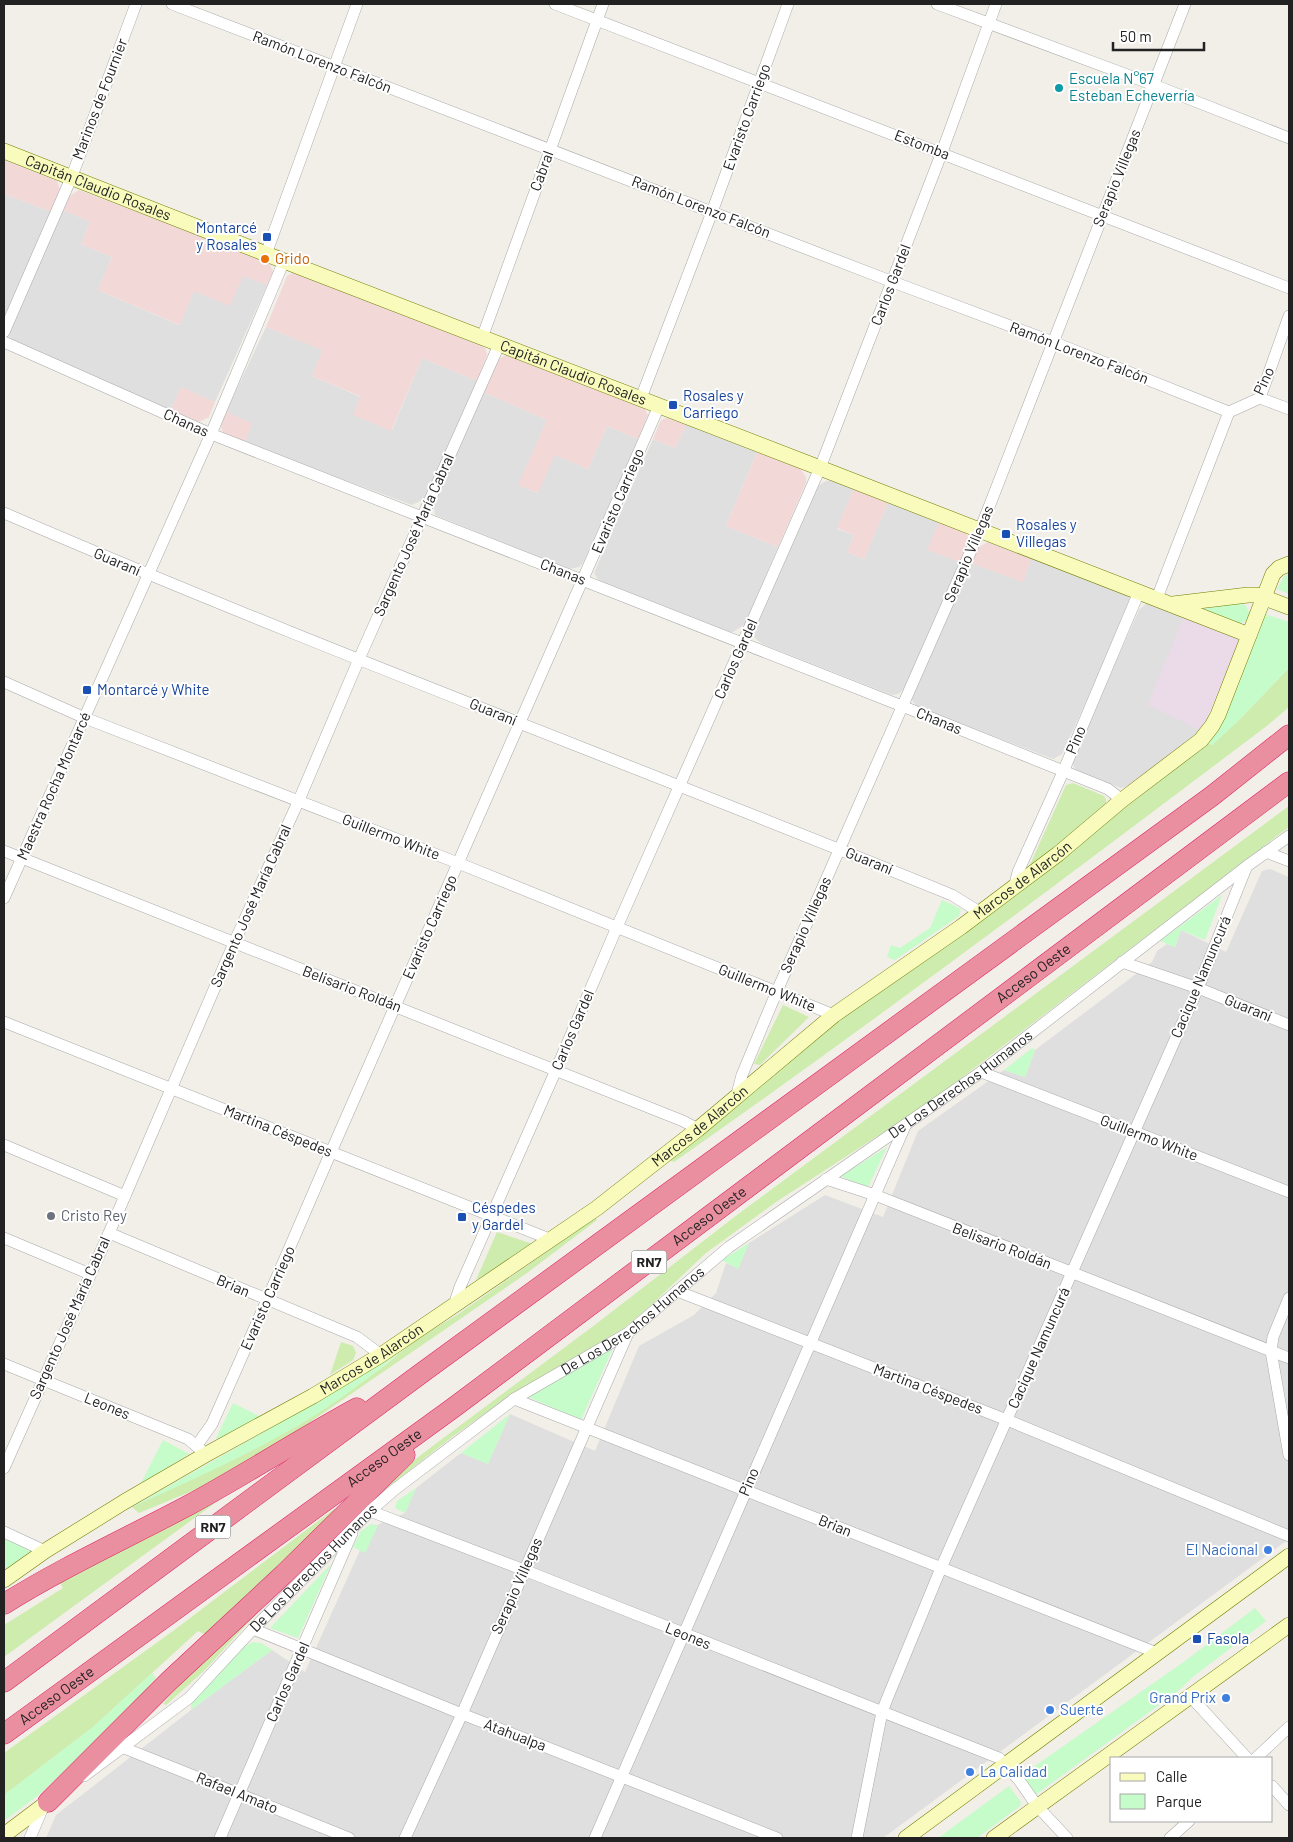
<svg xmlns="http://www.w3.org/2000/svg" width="1293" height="1842" viewBox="0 0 1293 1842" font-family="Barlow,sans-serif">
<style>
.residential{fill:#e0dfdf}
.commercial{fill:#f2d9d8}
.industrial{fill:#ebdae8}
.grass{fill:#cdecae}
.park{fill:#c6fbca}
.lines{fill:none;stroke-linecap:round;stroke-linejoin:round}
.street-casing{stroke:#a9a9a9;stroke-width:12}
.secondary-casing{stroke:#727f02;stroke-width:16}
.highway-casing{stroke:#e12566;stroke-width:21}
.street{stroke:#fff;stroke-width:11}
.secondary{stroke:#f9fbbd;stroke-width:15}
.highway{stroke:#ea8fa0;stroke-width:20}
.culture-dot{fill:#0f9aa8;stroke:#fff;stroke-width:2}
.transit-dot{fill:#1a4fb4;stroke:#fff;stroke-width:2}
.food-dot{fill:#e8710a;stroke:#fff;stroke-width:2}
.worship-dot{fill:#6b7280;stroke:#fff;stroke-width:2}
.shop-dot{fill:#3f7fe0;stroke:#fff;stroke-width:2}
.labels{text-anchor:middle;stroke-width:4;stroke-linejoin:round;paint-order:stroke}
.shield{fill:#fff;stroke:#646464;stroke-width:1}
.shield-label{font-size:14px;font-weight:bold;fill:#222}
.street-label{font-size:15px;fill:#222;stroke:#fff}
.culture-label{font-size:15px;fill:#0d838f;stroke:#fff;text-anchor:start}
.transit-label{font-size:15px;fill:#164399;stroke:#fff;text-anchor:start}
.food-label{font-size:15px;fill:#c56008;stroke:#fff;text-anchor:start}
.worship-label{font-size:15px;fill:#5b616d;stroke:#fff;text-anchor:start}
.shop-label{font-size:15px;fill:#366cbe;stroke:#fff;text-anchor:end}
</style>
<rect width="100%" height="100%" fill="#f2efe8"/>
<g class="residential">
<path d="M4 194 52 212 4 322Z"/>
<path d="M63 210 90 222 81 244 112 257 98 290 179 325 194 291 243 275 267 285 215 402 181 388 171 410 15 342 10 338V330Z"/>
<path d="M266 327 323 350 312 376 361 397 392 430 422 358 477 381 424 499 412 505 245 443 226 412Z"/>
<path d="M483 392 547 420 519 485 537 493 555 454 588 469 607 426 638 439 583 563 579 567 569 569 435 515 434 506Z"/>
<path d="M687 424 757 452 726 526 778 547 745 624 733 632H726L599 581 594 573 653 439 675 448Z"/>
<path d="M831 480 854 488 837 529 854 535 847 552 864 559 888 502 939 522 960 562 907 687 898 694 892 695 762 644 755 638 754 632 818 486 826 481Z"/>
<path d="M1032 557 1128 595 1131 604 1062 754 1053 759 917 707 912 700V695L971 563 1022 581Z"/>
<path d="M1151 603 1184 616 1202 731 1131 785 1121 788 1075 770 1072 761 1139 610 1146 604Z"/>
<path d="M1270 869 1289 877V1539L883 1838H46L56 1815 191 1710 272 1650 305 1672 370 1528 405 1513 416 1488 461 1453 488 1464 510 1414 595 1451 639 1346 694 1315 716 1293 726 1263 738 1268 749 1243 825 1195 883 1217 918 1131 1004 1070 1025 1077 1035 1050 1152 962 1157 951 1167 944 1175 947 1181 930 1226 952 1262 871Z"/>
</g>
<g class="commercial">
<path d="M4 160 57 181 60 190 52 212 4 194Z"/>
<path d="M79 190 269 262 273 272 267 285 243 276 230 306 194 291 180 325 98 290 112 257 81 244 90 222 63 210 68 197Z"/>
<path d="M294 272 479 344 485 348 487 355 477 381 422 358 391 431 353 415 360 396 312 376 322 350 266 327 287 276Z"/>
<path d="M506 355 643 406 648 415 638 439 607 426 588 469 555 455 538 493 518 485 547 420 483 392 497 360Z"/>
<path d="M181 387 215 402 209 417 199 422 171 410Z"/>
<path d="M226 412 252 423 245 443 227 436 222 432 221 424Z"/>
<path d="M671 417 687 424 675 448 653 439 660 422 663 419Z"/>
<path d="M757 452 800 468 806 477V483L778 547 726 526Z"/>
<path d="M854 488 888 502 864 559 847 552 854 535 837 528Z"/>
<path d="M939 522 967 534 969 543 960 562 927 550Z"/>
<path d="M988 542 1032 557 1023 582 971 563 979 547Z"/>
</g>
<path class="industrial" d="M1184 616 1237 638 1239 641 1202 731 1148 705Z"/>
<g class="grass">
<path d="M1289 668V707L1268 725C1072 873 875 1021 674 1162L670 1160 832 1026 982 920 1109 818 1208 743 1212 745 1239 720Z"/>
<path d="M1073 783 1104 796 1106 799V803L1028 869 1066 785Z"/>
<path d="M1289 806V827L930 1102 776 1202 706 1253 647 1309 624 1328 511 1395 452 1437 386 1489 352 1520 278 1590 205 1670 166 1705 163 1704 214 1645 394 1476 430 1448 596 1324 737 1215Z"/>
<path d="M783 1005 809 1017 760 1065 754 1064Z"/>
<path d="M595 1218 597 1220 527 1273 271 1449 214 1482 139 1513 132 1507 239 1457 299 1425 327 1407 387 1364 415 1340 457 1315Z"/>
<path d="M497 1232 536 1245 476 1280Z"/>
<path d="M341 1342 353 1346 356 1353 353 1360 330 1375Z"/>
<path d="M226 1495 4 1657V1625L63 1588 60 1583Z"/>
<path d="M334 1509 337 1511 208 1636 198 1631 93 1727 4 1795V1753L173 1631Z"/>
</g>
<g class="park">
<path d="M1289 574V594L1277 589 1284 576Z"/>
<path d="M1241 603 1246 606 1250 615 1249 619 1240 624 1203 609Z"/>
<path d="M1265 614 1289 622V668L1239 720 1212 745 1208 743 1217 730Z"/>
<path d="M1222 895 1205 940 1181 930 1175 947 1160 941Z"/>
<path d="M942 900 961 909 959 916 895 960 887 957 891 945 900 948 930 928Z"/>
<path d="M1032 1048 1035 1050 1025 1077 1004 1070Z"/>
<path d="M887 1147 867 1189 841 1176Z"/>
<path d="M749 1243 738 1269 722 1260Z"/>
<path d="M415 1340C378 1371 339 1402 297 1426 244 1457 188 1482 132 1507L257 1436Z"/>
<path d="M613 1348 581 1420 528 1397Z"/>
<path d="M233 1403 261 1417 219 1440 216 1438Z"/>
<path d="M510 1414 488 1464 461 1453Z"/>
<path d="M163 1440 189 1454 140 1485Z"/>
<path d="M416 1488 405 1513 395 1508 397 1501Z"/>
<path d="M371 1524 378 1526 365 1553 353 1547 361 1531Z"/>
<path d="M4 1537 33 1550 4 1570Z"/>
<path d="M331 1564 298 1638 270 1628Z"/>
<path d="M1255 1608 1266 1621 1194 1676 1177 1692 1034 1796 1020 1779 1022 1775 1185 1661Z"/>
<path d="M253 1642 261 1643 272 1650 191 1710V1701L245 1646Z"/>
<path d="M152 1673 156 1678 149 1685 152 1689 40 1794 4 1821V1795L93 1727Z"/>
<path d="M1009 1786 1021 1802 1020 1806 977 1838H938Z"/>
</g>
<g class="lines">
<g class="street-casing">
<g id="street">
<path d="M172 4 893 282 1053 342 1229 412"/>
<path d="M555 4 1289 288"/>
<path d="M937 4 1154 85 1289 138"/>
<path d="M266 254 357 4"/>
<path d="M4 332 72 176 136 4"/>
<path d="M482 338 603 4"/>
<path d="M4 342 211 434 902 706 1108 789 1122 800"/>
<path d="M641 398 712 212 788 4"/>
<path d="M1260 398 1289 409"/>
<path d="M4 513C317 648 636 766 952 895L981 913"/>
<path d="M1157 598 1229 412 1260 398 1289 316"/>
<path d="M4 682 85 718 458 863 834 1015"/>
<path d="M4 851 683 1121 698 1129"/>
<path d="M1266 852 1289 861"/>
<path d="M1014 888 1018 872 1063 772 1139 592"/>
<path d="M4 898 211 434 284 261"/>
<path d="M1122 962 1198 988 1289 1025"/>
<path d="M4 1022 552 1240"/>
<path d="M981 1072 1289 1192"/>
<path d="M736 1098 742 1075 777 991 980 530 1185 4"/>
<path d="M4 1145 125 1196"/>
<path d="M826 1179 875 1195 1289 1358"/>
<path d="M109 1233 357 1337 381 1355"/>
<path d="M4 1238 90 1274"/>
<path d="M677 1291 1007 1420 1289 1536"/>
<path d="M1289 1298 1273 1337 1271 1351 1289 1455"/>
<path d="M454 1305 460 1287 556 1070 617 927 820 468 942 152 996 4"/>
<path d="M4 1364 188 1439 201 1450"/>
<path d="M514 1399 1157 1653"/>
<path d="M197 1445 212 1424 267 1300 331 1152 659 406"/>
<path d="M4 1468 109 1233 234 943 299 800 359 659 499 345"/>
<path d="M370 1511 524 1570 999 1758 1019 1780 1037 1806 1067 1838"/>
<path d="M4 1532 45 1551"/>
<path d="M253 1629 462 1714 777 1838"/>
<path d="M1190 1696 1247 1758"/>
<path d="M124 1748 349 1838"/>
<path d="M1256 1758 1289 1727"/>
<path id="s1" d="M84 1776 189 1698 253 1629 370 1511 394 1490 514 1399 628 1333 729 1247 981 1072 1247 866 1289 836"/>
<path d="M1272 1786 1289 1805"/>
<path d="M30 1838 44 1805"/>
<path d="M220 1838 352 1533"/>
<path d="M405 1838 462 1714 628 1333"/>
<path d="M595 1838 905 1126"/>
<path d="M857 1838 882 1712 887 1699 941 1568 1198 988 1246 868"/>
<path d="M1170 1838 1189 1821"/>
</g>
</g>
<g class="secondary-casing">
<g id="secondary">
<path id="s2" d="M4 151 284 261 820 468 1249 635"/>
<path d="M1173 604 1248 595H1257L1289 607"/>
<path id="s3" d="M4 1580 45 1551 124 1502 205 1455 313 1396 381 1355 597 1208 698 1129 834 1015 961 927 1058 854 1122 800 1201 740 1212 726 1218 715 1273 574 1279 568 1289 564"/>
<path d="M4 1835 48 1802"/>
<path d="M906 1838 1289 1556"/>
<path d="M994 1838 1289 1625"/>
</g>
</g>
<g class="highway-casing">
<g id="highway">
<path d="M4 1604C63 1567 127 1538 189 1505 246 1474 300 1439 357 1408"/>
<path d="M4 1682 423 1372 1212 796 1289 735"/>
<path id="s4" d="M4 1734 453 1408 1289 782"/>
<path d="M48 1802 169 1681 284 1574 405 1455"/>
</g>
</g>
<use href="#street" class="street"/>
<use href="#secondary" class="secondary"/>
<use href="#highway" class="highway"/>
</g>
<circle class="culture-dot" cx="1059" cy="88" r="5"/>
<g class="transit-dot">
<rect x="262" y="232" width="10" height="10" rx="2.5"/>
<rect x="668" y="400" width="10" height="10" rx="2.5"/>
<rect x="1001" y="529" width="10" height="10" rx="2.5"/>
<rect x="82" y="685" width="10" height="10" rx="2.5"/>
<rect x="457" y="1212" width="10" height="10" rx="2.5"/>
<rect x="1192" y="1634" width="10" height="10" rx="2.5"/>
</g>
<circle class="food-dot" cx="265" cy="259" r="5"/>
<circle class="worship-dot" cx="51" cy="1216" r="5"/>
<g class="shop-dot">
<circle cx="1268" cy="1550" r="5"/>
<circle cx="1226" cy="1698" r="5"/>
<circle cx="1050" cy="1710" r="5"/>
<circle cx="970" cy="1772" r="5"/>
</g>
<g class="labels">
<g class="shield">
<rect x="631.5" y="1250.5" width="35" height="23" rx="4"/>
<rect x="195.5" y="1515.5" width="35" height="23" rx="4"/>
</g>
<g class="shield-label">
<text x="649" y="1267">RN7</text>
<text x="213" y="1532">RN7</text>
</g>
<g class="street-label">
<text transform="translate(322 62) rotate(21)" y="5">Ramón Lorenzo Falcón</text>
<text transform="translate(100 99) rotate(-69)" y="5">Marinos de Fournier</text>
<text transform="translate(747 117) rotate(-70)" y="5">Evaristo Carriego</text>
<text transform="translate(922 145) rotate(21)" y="5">Estomba</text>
<text transform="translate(542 171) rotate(-70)" y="5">Cabral</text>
<text transform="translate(1117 178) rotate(-68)" y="5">Serapio Villegas</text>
<text dy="5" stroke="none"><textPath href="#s2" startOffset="101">Capitán Claudio Rosales</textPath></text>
<text transform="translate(701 207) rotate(21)" y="5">Ramón Lorenzo Falcón</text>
<text transform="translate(891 285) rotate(-69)" y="5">Carlos Gardel</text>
<text transform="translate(1079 353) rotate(21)" y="5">Ramón Lorenzo Falcón</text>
<text dy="5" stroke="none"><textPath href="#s2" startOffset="611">Capitán Claudio Rosales</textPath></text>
<text transform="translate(1264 381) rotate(-65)" y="5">Pino</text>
<text transform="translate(186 423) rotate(24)" y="5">Chanas</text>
<text transform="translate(618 501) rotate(-67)" y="5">Evaristo Carriego</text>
<text transform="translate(414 535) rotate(-66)" y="5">Sargento José María Cabral</text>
<text transform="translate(969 554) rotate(-67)" y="5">Serapio Villegas</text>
<text transform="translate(117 562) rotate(23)" y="5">Guaraní</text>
<text transform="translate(563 572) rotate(21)" y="5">Chanas</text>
<text transform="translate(736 659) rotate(-66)" y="5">Carlos Gardel</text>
<text transform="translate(493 712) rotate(22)" y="5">Guaraní</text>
<text transform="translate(939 721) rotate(22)" y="5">Chanas</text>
<text transform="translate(1076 740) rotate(-67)" y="5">Pino</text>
<text transform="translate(54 786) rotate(-66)" y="5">Maestra Rocha Montarcé</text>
<text transform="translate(391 837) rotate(21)" y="5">Guillermo White</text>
<text transform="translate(869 861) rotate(22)" y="5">Guaraní</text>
<text dy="5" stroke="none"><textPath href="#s3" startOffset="1238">Marcos de Alarcón</textPath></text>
<text transform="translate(251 906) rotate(-66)" y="5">Sargento José María Cabral</text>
<text transform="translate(806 925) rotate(-66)" y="5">Serapio Villegas</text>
<text transform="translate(430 927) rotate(-66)" y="5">Evaristo Carriego</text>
<text dy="5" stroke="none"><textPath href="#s4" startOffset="1280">Acceso Oeste</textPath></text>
<text transform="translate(1201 977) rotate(-67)" y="5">Cacique Namuncurá</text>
<text transform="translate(767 988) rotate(22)" y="5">Guillermo White</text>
<text transform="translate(352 989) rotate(21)" y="5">Belisario Roldán</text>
<text transform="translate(1248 1008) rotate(22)" y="5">Guaraní</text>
<text transform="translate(573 1030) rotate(-67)" y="5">Carlos Gardel</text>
<text dy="5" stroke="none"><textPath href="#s1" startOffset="1121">De Los Derechos Humanos</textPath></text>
<text dy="5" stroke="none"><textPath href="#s3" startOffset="832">Marcos de Alarcón</textPath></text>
<text transform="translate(278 1131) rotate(22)" y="5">Martina Céspedes</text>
<text transform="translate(1149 1138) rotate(21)" y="5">Guillermo White</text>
<text dy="5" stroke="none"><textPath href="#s4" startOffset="875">Acceso Oeste</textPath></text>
<text transform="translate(1002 1246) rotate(21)" y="5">Belisario Roldán</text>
<text transform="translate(233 1286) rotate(23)" y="5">Brian</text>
<text transform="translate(268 1298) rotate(-66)" y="5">Evaristo Carriego</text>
<text transform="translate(70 1318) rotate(-66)" y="5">Sargento José María Cabral</text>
<text dy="5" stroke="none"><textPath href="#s1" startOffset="716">De Los Derechos Humanos</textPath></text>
<text transform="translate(1039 1348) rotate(-66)" y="5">Cacique Namuncurá</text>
<text dy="5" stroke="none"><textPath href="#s3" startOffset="429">Marcos de Alarcón</textPath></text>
<text transform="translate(928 1389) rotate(21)" y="5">Martina Céspedes</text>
<text transform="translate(107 1406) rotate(22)" y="5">Leones</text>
<text dy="5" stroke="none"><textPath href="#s4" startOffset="470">Acceso Oeste</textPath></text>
<text transform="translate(749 1482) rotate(-67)" y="5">Pino</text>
<text transform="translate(835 1526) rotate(22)" y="5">Brian</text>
<text dy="5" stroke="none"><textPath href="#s1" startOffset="311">De Los Derechos Humanos</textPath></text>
<text transform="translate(517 1586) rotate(-66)" y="5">Serapio Villegas</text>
<text transform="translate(688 1636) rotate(22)" y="5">Leones</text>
<text transform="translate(288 1682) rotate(-66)" y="5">Carlos Gardel</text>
<text dy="5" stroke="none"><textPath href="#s4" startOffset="65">Acceso Oeste</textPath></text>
<text transform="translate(515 1735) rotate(21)" y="5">Atahualpa</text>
<text transform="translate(237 1793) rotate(22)" y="5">Rafael Amato</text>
</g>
<g class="culture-label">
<text x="1069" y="84">Escuela N°67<tspan x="1069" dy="17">Esteban Echeverría</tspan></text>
</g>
<g class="transit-label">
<text x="257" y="233" text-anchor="end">Montarcé<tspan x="257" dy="17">y Rosales</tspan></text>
<text x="683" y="401">Rosales y<tspan x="683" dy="17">Carriego</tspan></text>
<text x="1016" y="530">Rosales y<tspan x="1016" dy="17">Villegas</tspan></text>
<text x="97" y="695">Montarcé y White</text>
<text x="472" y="1213">Céspedes<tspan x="472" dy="17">y Gardel</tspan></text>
<text x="1207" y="1644">Fasola</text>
</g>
<g class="food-label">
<text x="275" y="264">Grido</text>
</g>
<g class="worship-label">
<text x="61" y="1221">Cristo Rey</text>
</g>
<g class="shop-label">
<text x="1258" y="1555">El Nacional</text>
<text x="1216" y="1703">Grand Prix</text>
<text x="1060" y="1715" text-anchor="start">Suerte</text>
<text x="980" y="1777" text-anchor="start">La Calidad</text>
</g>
</g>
<rect width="1293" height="1842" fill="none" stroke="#222222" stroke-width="10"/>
<rect x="1110" y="1757" width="162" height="65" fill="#ffffff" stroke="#a7a7a7"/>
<rect x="1120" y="1773" width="25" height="8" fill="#f9fbbd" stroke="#a7a7a7"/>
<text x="1156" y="1782" font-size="15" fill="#222222">Calle</text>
<rect x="1120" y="1794" width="25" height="15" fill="#c6fbca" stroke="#a7a7a7"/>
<text x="1156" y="1807" font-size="15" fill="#222222">Parque</text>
<path d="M1113 42v8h91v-8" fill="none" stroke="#222222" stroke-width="2.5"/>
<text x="1120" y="42" font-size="15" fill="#222222" stroke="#ffffff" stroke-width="4" paint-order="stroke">50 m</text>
</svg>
